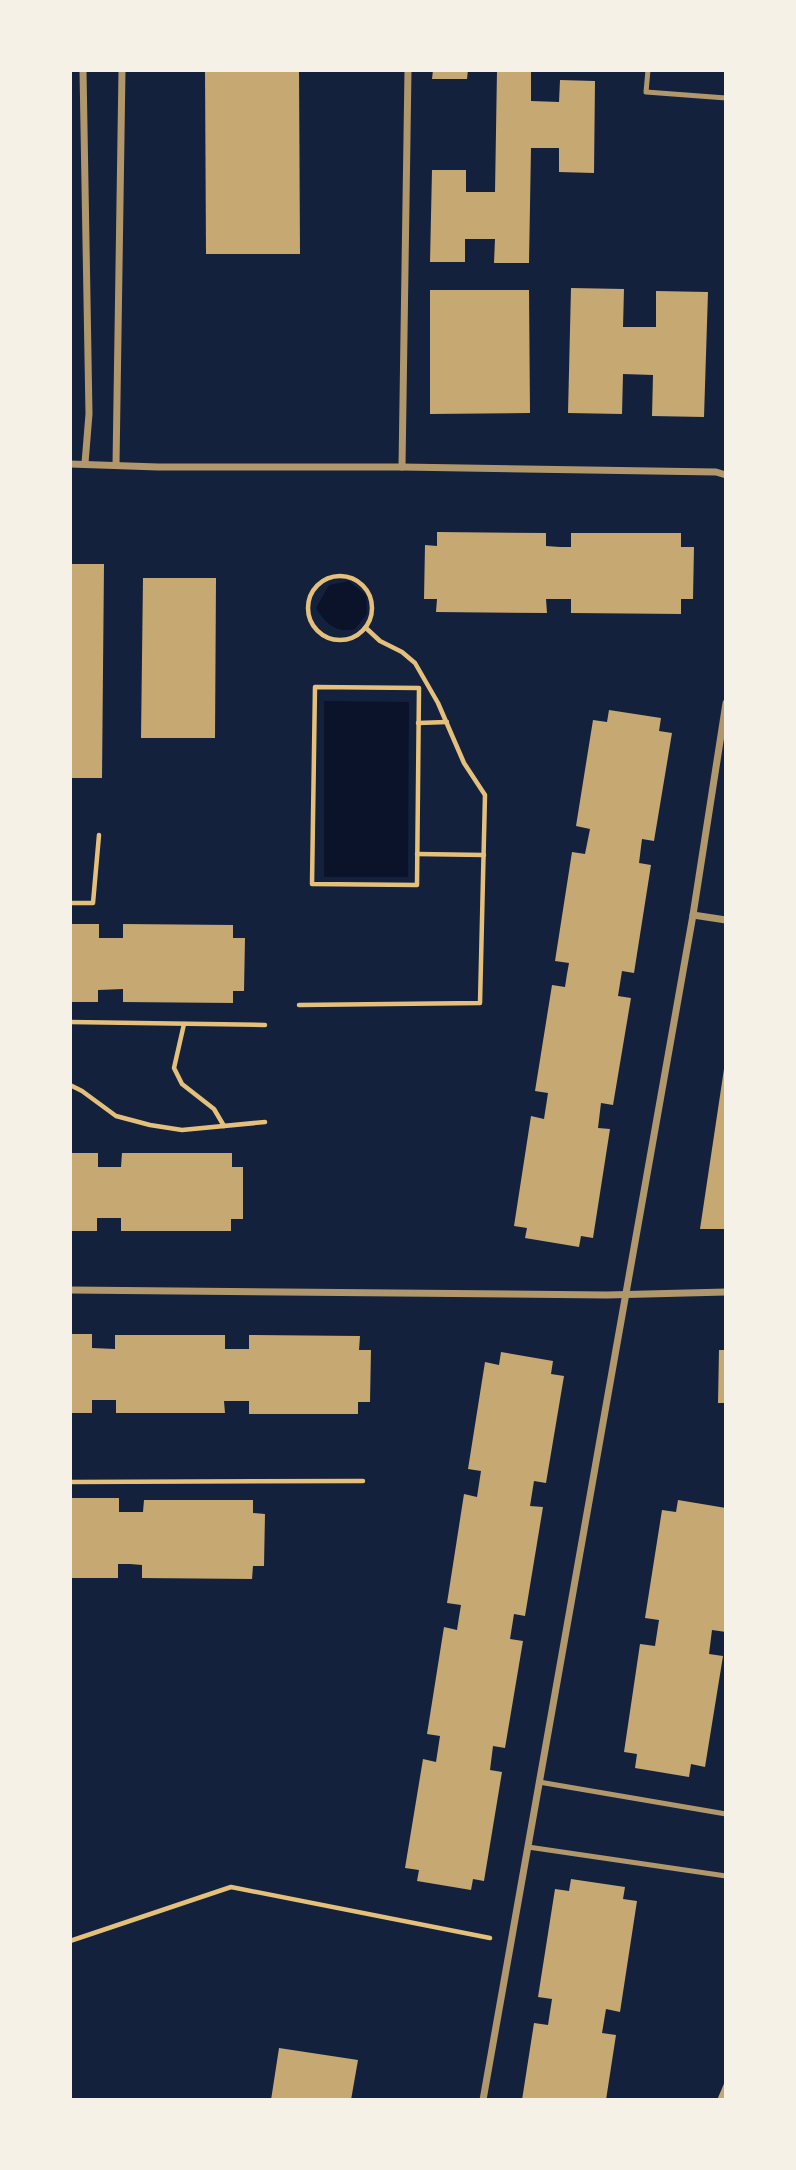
<svg xmlns="http://www.w3.org/2000/svg" width="796" height="2170" viewBox="0 0 796 2170" font-family="'Playfair Display',serif">
<style>
.water{fill:#0b132b}
.building{fill:#c6a872}
.lines{fill:none;stroke-linecap:round;stroke-linejoin:round}
.path{stroke:#e5c07b;stroke-width:4.5}
.service{stroke:#b1986c;stroke-width:5}
.minor{stroke:#b1986c;stroke-width:7}
</style>
<rect width="100%" height="100%" fill="#14213d"/>
<g class="water">
<path d="M349 581 366 595 367 614 355 629C336 634 325 623 316 608L329 585Z"/>
<path d="M324 701 409 702 408 877H324Z"/>
</g>
<g class="building">
<path d="M205 70H299L300 254H206Z"/>
<path d="M433 70H468L467 79H432Z"/>
<path d="M497 70H531V101L559 102 560 80 595 81 594 173 559 172V148H531L529 263H494L495 239H465V262H430L432 170H466V192H495Z"/>
<path d="M571 288 624 289 623 327H656V291L708 292 704 417 652 416 653 375 623 374 622 414 568 413Z"/>
<path d="M430 290H529L530 413 430 414Z"/>
<path d="M437 532 546 533V546L560 547H571V533H681V547H694L693 599H681V614L571 613V599H546L547 613 436 612 437 599H424L425 545 437 546Z"/>
<path d="M70 564H104L102 778H70Z"/>
<path d="M143 578H216L215 738H141Z"/>
<path d="M609 710 661 718 659 731 672 733 654 841 642 839 639 863 651 865 634 973 622 971 618 996 631 998 613 1105 601 1103 598 1128 610 1129 593 1238 581 1236 579 1247 525 1238 527 1228 514 1226 531 1116 544 1119 548 1093 535 1091 552 985 565 987 567 974 569 963 555 961 572 852 585 854 590 829 576 826 593 720 607 722Z"/>
<path d="M70 924H99V938H123V924L233 925V938H245L244 991H233V1003L123 1002V989L98 990V1002H70Z"/>
<path d="M724 1069 726 1229H700Z"/>
<path d="M70 1153H98V1167H121L122 1153H232V1167H243V1219H231V1231H121V1218H97V1231H70Z"/>
<path d="M70 1334H92V1348L115 1349V1335H225V1349H249V1335L360 1336 359 1350H371L370 1402H358V1414H249V1401H224L225 1413H116V1400H92V1413H70Z"/>
<path d="M719 1350H726V1403H718Z"/>
<path d="M501 1352 553 1361 551 1374 564 1376 546 1483 534 1481 530 1506 543 1507 525 1616 514 1614 510 1639 523 1641 505 1748 493 1746 490 1770 502 1772 484 1881 473 1879 471 1890 417 1881 419 1870 405 1868 423 1759 436 1762 440 1736 427 1734 444 1627 457 1630 459 1617 461 1605 447 1603 464 1494 477 1497 481 1471 468 1469 485 1362 499 1365Z"/>
<path d="M70 1498H119V1512H143L144 1500H253V1513L265 1514 264 1566H253L252 1579 142 1578V1565L130 1564H118V1578H70Z"/>
<path d="M678 1500 726 1508V1632L712 1630 709 1654 723 1656 705 1767 691 1764 689 1777 635 1768 637 1754 624 1752 640 1644 655 1646 659 1620 645 1618 662 1510 676 1512Z"/>
<path d="M571 1879 625 1887 623 1899 637 1901 620 2012 606 2009 602 2033 616 2035 606 2100H522L534 2023 548 2025 552 1999 538 1997 555 1889 569 1891Z"/>
<path d="M279 2048 358 2060 351 2100H271Z"/>
<path d="M726 2079V2100H717Z"/>
</g>
<g class="lines">
<g class="path">
<circle cx="340" cy="608" r="32"/>
<path d="M315 687 419 688 417 885 312 884Z"/>
<path d="M418 723 447 722"/>
<path d="M417 854 484 855"/>
<path d="M70 903H93L99 835"/>
<path d="M299 1005 480 1003 485 795 464 763 438 703 415 663 402 652 380 641 366 628"/>
<path d="M70 1022 265 1025"/>
<path d="M184 1024 174 1068 182 1084 214 1109 224 1126"/>
<path d="M70 1085 82 1091 116 1116 150 1125 182 1130 265 1122"/>
<path d="M70 1482 363 1481"/>
<path d="M70 1941 231 1887 490 1938"/>
</g>
<g class="service">
<path d="M648 70 646 92 726 98"/>
<path d="M539 1782 726 1814"/>
<path d="M528 1847 726 1876"/>
</g>
<g class="minor">
<path d="M83 70 89 414 85 463"/>
<path d="M70 464 158 467H402L716 472 726 475"/>
<path d="M116 465 122 70"/>
<path d="M402 467 408 70"/>
<path d="M693 915 726 920"/>
<path d="M70 1290 607 1295 726 1292"/>
<path d="M483 2100 693 915 726 703"/>
</g>
</g>
<rect width="796" height="2170" fill="none" stroke="#f6f1e7" stroke-width="144"/>
</svg>
